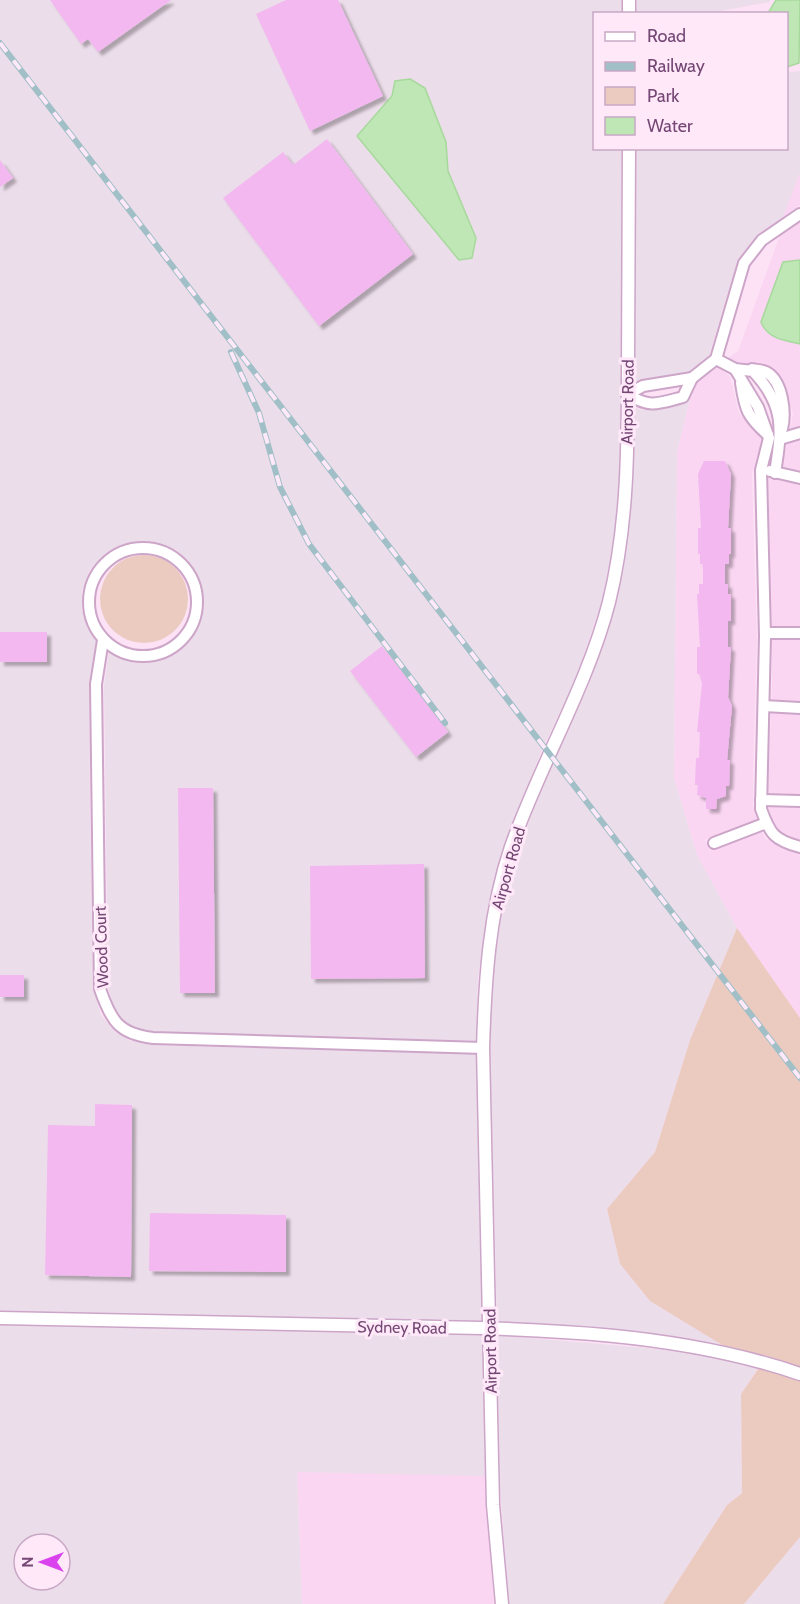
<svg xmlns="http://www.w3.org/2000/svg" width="800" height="1604" viewBox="0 0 800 1604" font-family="Cabin,sans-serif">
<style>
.residential{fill:#fad6f2}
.industrial{fill:#ecddea;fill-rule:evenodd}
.green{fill:#ebcbc0}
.water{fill:#bfe7b6;stroke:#a7d99c;stroke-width:1.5}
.building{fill:#f3b8f0;filter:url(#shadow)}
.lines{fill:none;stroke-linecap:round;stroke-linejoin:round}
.minor-casing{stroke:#cca5c8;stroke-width:14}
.tertiary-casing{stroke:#cca5c8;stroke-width:15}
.minor{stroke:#fff;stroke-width:10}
.tertiary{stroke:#fff;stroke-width:12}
.rail-casing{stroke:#a0bfc7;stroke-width:6}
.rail{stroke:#ffe9f9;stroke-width:4;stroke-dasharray:11;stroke-linecap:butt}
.labels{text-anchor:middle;stroke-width:6;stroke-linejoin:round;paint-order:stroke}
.street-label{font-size:16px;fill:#754775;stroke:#ffe9f9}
</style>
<defs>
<filter id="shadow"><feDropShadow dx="4" dy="4" stdDeviation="1.5" flood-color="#0004"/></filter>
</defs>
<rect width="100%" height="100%" fill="#fde2f6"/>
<g class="residential">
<path d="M800 173V205L783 217 784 208Z"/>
<path d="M800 222V260H794L761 322 766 332 776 338 800 344V426L790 429 793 413 781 377 767 365 736 362 728 358 738 351 780 235Z"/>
<path d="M717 367 730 376 739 413 762 439 752 474 757 639 753 778V807L757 820 705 840 710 851 762 832 765 838 782 849 800 854V1018L737 928 697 855 674 778 677 452 690 399 698 382Z"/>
<path d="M800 439V471L783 468 787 444Z"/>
<path d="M768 478 800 484V627H772Z"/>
<path d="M772 640H800V702L772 700Z"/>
<path d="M771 713 800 714V795L768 794Z"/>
<path d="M768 807 800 808V841L776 829Z"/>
<path d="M363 1471 485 1476 494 1604H302L297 1472Z"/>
</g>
<g class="industrial">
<path d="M0 0H622V13L594 14V148L622 149 621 394 619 479 613 544 602 601 574 683 542 750 504 847 488 908 478 978 476 1041 154 1032 138 1030 124 1022 114 1008 108 988 104 685 109 652 136 663 157 662 174 655 191 640 201 622 204 602 201 582 191 564 176 550 157 542 136 541 116 547 100 558 89 571 82 591V610L87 627 96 641 89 684 90 808 93 989 101 1015 115 1032 131 1041 152 1045 476 1054 482 1322 0 1312ZM425 89 446 142 448 171 476 238 357 136 392 96Z"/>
<path d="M637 0H770V2L711 13 636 14Z"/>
<path d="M800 71V173L783 217 758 234 738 259 709 356 688 372 635 383 636 149 786 148 787 72Z"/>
<path d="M690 399 677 452 674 778 697 855 737 928 690 1040 655 1152 607 1209 620 1264 650 1301 722 1345 697 1340 619 1331 497 1323 490 1048 492 979 502 910 518 850 555 754 588 687 616 603 627 545 633 479 635 407 642 410 660 409Z"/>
<path d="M0 1324 483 1335 485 1476 297 1472 302 1604H0ZM24 1544H60V1580H24Z"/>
<path d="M497 1335 694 1352 758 1368 741 1394 742 1493 727 1505 663 1604H509L499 1476Z"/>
<path d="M800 1537V1604H744Z"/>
</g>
<g class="green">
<circle cx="144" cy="599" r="44"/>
<path d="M737 928 800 1018V1367L767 1356 722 1345 650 1301 620 1264 607 1209 655 1152 690 1040Z"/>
<path d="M755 1366 800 1381V1537L744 1604H663L727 1505 742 1493 741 1394 758 1369Z"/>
</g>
<g class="water">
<path d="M776 0H800L799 63 787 67 786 14 768 13Z"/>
<path d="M410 79 425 88 446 142 448 171 476 238 472 258 459 260 357 136 392 96 395 81Z"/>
<path d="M800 260V344C783 340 768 339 761 322L783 262Z"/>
</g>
<g class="building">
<path d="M50 0H171L98 52 88 39 81 44Z"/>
<path d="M286 0H338L383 96 310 131 256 14Z"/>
<path d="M327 139 413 254 319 326 223 198 283 152 293 165Z"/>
<path d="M0 160 13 178 0 187Z"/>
<path d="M704 461H725L731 474 728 528H731V554H729V564H725V584H728V594H731V621H728V647H731L728 697 732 706 727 760H730L729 786H726V796L717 799 716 809H706V798L697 795 698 785H695L696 758H699L700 732H697L702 684 700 674H697V647H700L697 594H699V584H703V564H700V554H698V528H701L698 474Z"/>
<rect x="0" y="632" width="47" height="30"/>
<path d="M382 646 448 732 416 757 350 671Z"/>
<path d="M178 788H213L215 993H180Z"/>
<path d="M424 864 425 978 311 979 310 866Z"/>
<rect x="0" y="975" width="24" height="22"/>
<path d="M95 1104 132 1105 131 1277 45 1275 48 1125 95 1126Z"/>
<path d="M150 1213 286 1215V1272L149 1271Z"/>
</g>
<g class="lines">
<g class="minor-casing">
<g id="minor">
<path d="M716 359 735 369 753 371C785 405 782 429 775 473"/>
<path d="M735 369 758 407 769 438 761 470 765 636 761 809C770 834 774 840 800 847"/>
<path d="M752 369C756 370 762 370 766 372 783 381 786 413 782 429"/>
<path d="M692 378 716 359 744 263 762 240 800 214"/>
<path d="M692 378 683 397C660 403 649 409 628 394L643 386Z"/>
<path d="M741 383C745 410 747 416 768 435"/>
<path d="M780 439 800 433"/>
<path d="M770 471 800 478"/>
<circle cx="143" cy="602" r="54"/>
<path d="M765 633H800"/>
<path d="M103 640 96 684 100 989C111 1021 119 1034 153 1038L483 1048"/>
<path d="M764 706 800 708"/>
<path d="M761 800 800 801"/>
<path d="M714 843 766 823"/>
</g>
</g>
<g class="tertiary-casing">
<g id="tertiary">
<path d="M629 14V0"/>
<path d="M0 1318C129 1321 258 1323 386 1326 524 1329 669 1329 800 1374"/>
<path d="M502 1604 493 1505 483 1048C485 980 489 912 511 847 540 764 587 687 609 602 628 525 628 445 628 366 628 294 629 221 629 148"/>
</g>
</g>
<use href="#minor" class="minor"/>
<use href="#tertiary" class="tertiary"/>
<g class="rail-casing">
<g id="rail">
<path d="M0 43 800 1078"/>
<path d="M231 352 259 413 280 487 309 544 445 723"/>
</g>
</g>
<use href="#rail" class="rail"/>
</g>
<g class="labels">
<g class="street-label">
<text transform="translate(627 402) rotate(-89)" y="6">Airport Road</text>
<text transform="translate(508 868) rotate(-74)" y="6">Airport Road</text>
<text transform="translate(101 947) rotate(-92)" y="6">Wood Court</text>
<text transform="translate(402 1327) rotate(1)" y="6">Sydney Road</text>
<text transform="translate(490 1351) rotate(-91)" y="6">Airport Road</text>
</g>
</g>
<rect x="593" y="12" width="195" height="138" fill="#ffe9f9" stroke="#c8a8c4" stroke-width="1.5"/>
<rect x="605" y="32" width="30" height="9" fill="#ffffff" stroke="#c8a8c4" stroke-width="1.5"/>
<text x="647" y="42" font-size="18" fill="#754775">Road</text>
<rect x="605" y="62" width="30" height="9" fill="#a0bfc7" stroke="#c8a8c4" stroke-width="1.5"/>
<text x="647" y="72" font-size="18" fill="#754775">Railway</text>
<rect x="605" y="87" width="30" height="18" fill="#ebcbc0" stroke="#c8a8c4" stroke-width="1.5"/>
<text x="647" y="102" font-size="18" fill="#754775">Park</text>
<rect x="605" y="117" width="30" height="18" fill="#bfe7b6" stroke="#c8a8c4" stroke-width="1.5"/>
<text x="647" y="132" font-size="18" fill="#754775">Water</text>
<g transform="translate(42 1562) rotate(270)"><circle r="28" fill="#ffe9f9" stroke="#c8a8c4" stroke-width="1.5"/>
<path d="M0-4.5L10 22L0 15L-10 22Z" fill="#d942ec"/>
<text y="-9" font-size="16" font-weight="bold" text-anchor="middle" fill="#754775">N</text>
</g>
</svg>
